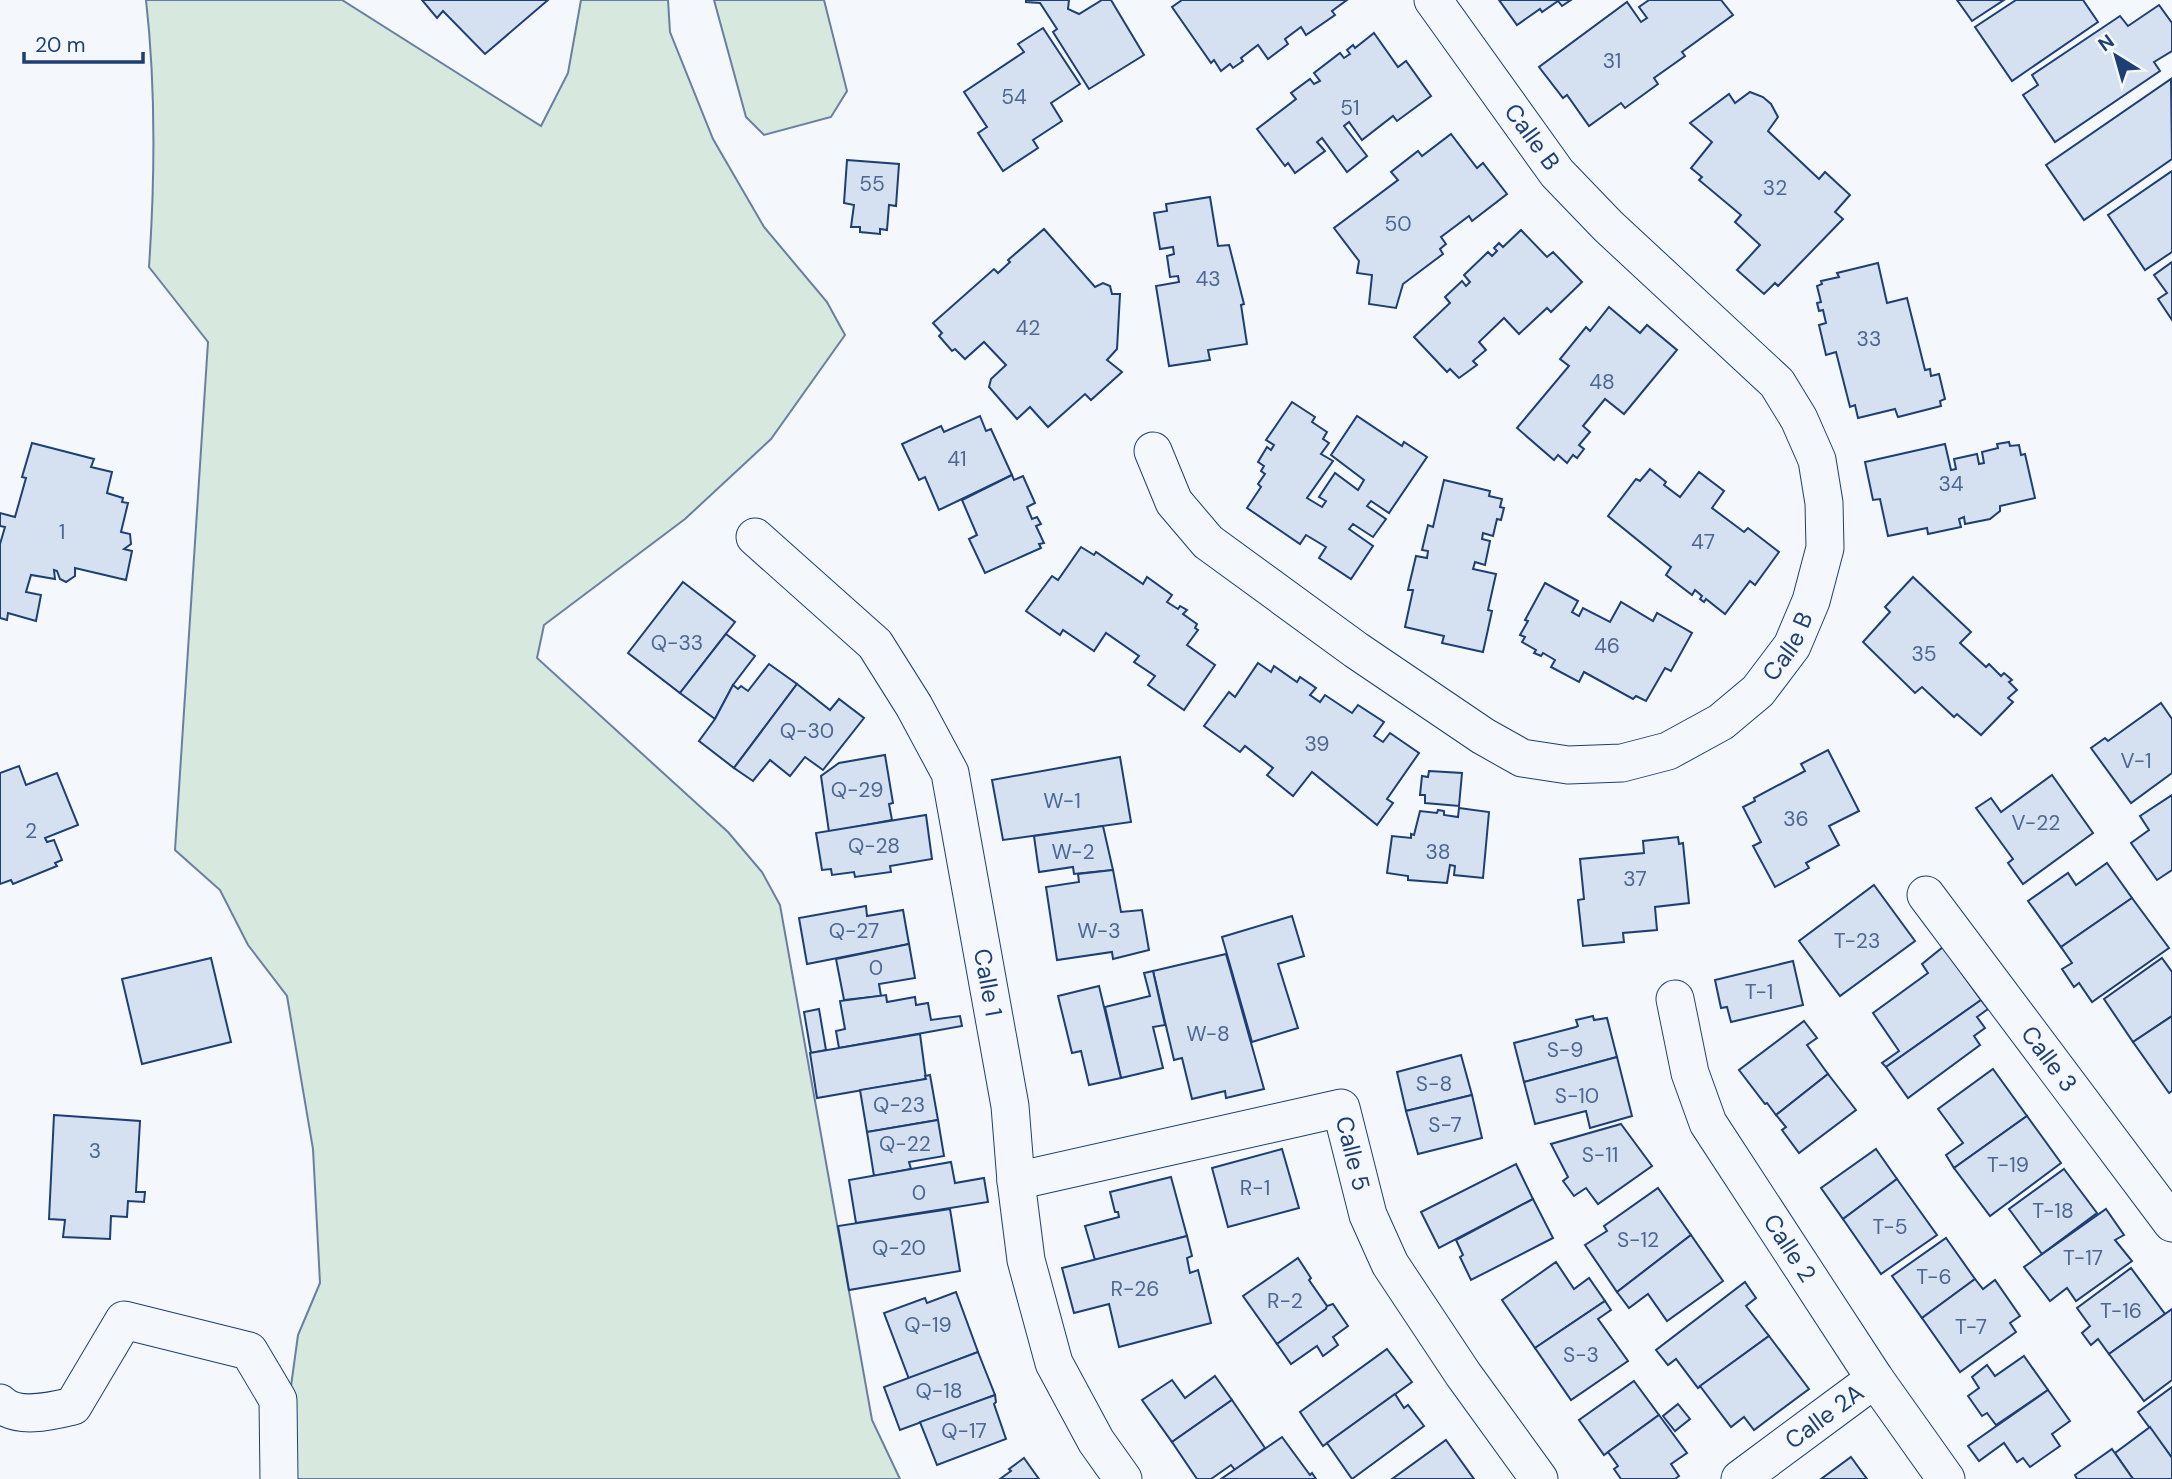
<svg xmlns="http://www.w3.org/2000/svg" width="2172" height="1479" viewBox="0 0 2172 1479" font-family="'DM Sans',sans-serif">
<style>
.green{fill:#d7e8df;stroke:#687fa3;stroke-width:2}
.building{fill:#d5e0f0;stroke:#1d3f73;stroke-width:2}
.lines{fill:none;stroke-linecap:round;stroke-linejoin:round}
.street-casing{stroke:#1d3f73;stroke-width:39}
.street{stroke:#f4f7fb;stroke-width:37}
.labels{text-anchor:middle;stroke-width:5;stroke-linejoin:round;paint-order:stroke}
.number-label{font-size:21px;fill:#4b6792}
.street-label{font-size:24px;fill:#1d3f73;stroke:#f4f7fb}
</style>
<rect width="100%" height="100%" fill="#f4f7fb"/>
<g class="green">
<path d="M146 0H342L541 126 568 73 581 0H668L670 32 713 139 764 227 827 302 845 335 771 439 685 519 544 625 537 658 728 832 762 872 780 905 872 1420 900 1479H293L285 1430 298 1335 320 1283 313 1149 287 996 248 945 220 890 175 850 208 342 149 267C155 178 156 88 146 0Z"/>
<path d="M714 0H824L847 91 831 117 764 135 746 117Z"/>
</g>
<g class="building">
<path d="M422 0H548L485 54 443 11 437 18Z"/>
<path d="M1026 0H1069L1068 9 1079 14 1102 0H1111L1144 55 1089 89 1053 32 1057 29 1040 3 1026 2Z"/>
<path d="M1182 0H1347L1332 11 1335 15 1306 35 1301 27 1285 39 1288 44 1268 59 1258 45 1241 58 1243 61 1233 68 1230 64 1221 71 1214 60 1211 63 1172 7Z"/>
<path d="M1499 0H1571L1562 6 1558 1 1542 12 1540 9 1517 25Z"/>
<path d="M1649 0H1721L1733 15 1682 52 1685 56 1654 78 1658 84 1625 108 1621 103 1589 126 1567 95 1563 98 1539 67 1627 2 1641 22 1647 18 1639 7Z"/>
<path d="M1957 0H2004L1972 21Z"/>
<path d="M2016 0H2083L2098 22 2012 81 1975 27Z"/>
<path d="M2159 5 2172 23V51L2154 62 2160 71 2055 142 2023 95 2038 85 2032 75 2120 16 2128 26Z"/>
<path d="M1043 28 1080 84 1051 103 1062 121 1033 140 1038 148 1003 171 978 133 987 127 964 92 1024 52 1018 44Z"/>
<path d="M1374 33 1398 67 1406 61 1431 96 1397 121 1393 116 1362 140 1349 122 1344 126 1367 156 1347 172 1322 138 1317 142 1325 151 1295 173 1288 163 1285 166 1257 129 1296 99 1291 93 1310 79 1314 84 1320 81 1314 73 1340 53 1344 58 1350 54 1347 50 1353 45 1355 48Z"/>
<path d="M2171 79 2172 159 2084 220 2046 165Z"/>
<path d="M1750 92 1763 97 1771 104 1778 117 1768 131 1819 179 1825 172 1850 195 1835 212 1843 219 1778 286 1775 283 1764 294 1737 270 1760 245 1735 222 1741 215 1699 180 1702 177 1691 168 1712 142 1690 123 1729 94 1735 103Z"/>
<path d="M1451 134 1477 168 1483 163 1507 194 1472 221 1469 216 1441 237 1446 244 1440 249 1443 254 1403 284 1396 308 1369 304 1372 275 1357 273 1359 261 1334 228 1398 180 1391 172 1418 151 1422 156Z"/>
<path d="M847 160 899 164 896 206 889 205 887 230 880 229V234L860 232V227H851L854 205 844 203Z"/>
<path d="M2172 171V252L2145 270 2108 215Z"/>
<path d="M1210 197 1218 246 1229 245 1244 304 1241 305 1247 344 1208 350 1210 360 1169 366 1156 286 1179 282 1178 276 1170 277 1167 256 1174 254 1173 247 1160 249 1154 213 1167 211 1166 204Z"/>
<path d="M1044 229 1095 287 1103 283 1110 286 1112 294H1120L1117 349 1107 360 1122 372 1091 400 1085 394 1048 427 1030 407 1017 419 989 387 991 379 1006 365 984 342 965 359 955 349 952 351 939 336 942 333 933 323 994 269 998 273 1010 262 1008 260Z"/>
<path d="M1521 230 1547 257 1553 252 1582 282 1551 312 1547 308 1519 334 1504 318 1479 342 1486 350 1473 361 1477 365 1459 378 1450 369 1447 372 1414 337 1450 303 1445 297 1462 281 1466 286 1470 282 1464 275 1488 252 1492 256 1497 251 1494 248 1499 243 1503 247Z"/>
<path d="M2172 262V320L2158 299 2167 293 2154 275Z"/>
<path d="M1878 263 1887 303 1907 298 1925 370 1930 369 1931 376 1939 374 1945 399 1940 401 1941 406 1898 417 1895 409 1858 418 1855 405 1850 407 1836 352 1826 355 1819 325 1826 323 1823 310 1819 311 1817 303 1821 302 1817 286 1822 284 1821 281 1839 277 1837 273Z"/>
<path d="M1609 307 1640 333 1647 325 1677 350 1624 414 1605 399 1583 426 1590 432 1579 445 1584 449 1577 458 1573 455 1567 463 1558 455 1554 460 1517 428 1569 366 1560 359 1586 327 1590 331Z"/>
<path d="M1292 402 1315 417 1312 422 1327 432 1323 439 1329 443 1321 454 1333 461 1307 498 1322 507 1326 501 1319 497 1335 473 1358 490 1364 480 1331 455 1357 416 1402 446 1404 442 1427 457 1389 513 1371 501 1367 506 1386 519 1373 537 1353 524 1349 529 1373 546 1351 579 1319 558 1326 547 1306 535 1300 544 1247 508 1261 487 1258 484 1265 474 1261 471 1264 466 1258 462 1267 447 1271 450 1274 445 1266 440Z"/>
<path d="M980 416 986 431 991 429 1012 475 939 510 925 477 919 480 902 444 941 426 944 432Z"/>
<path d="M2009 442 2010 446 2019 445 2021 455 2025 454 2035 498 2000 506V511L1990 519 1965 524 1964 517 1959 519 1961 527 1928 534 1927 528 1888 536 1880 499 1873 500 1865 462 1945 444 1951 470 1956 469 1954 459 1977 454 1979 464 1984 463 1982 452 1998 448 1997 444Z"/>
<path d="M32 443 94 459 91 467 112 472 107 493 123 498 122 502 128 503 121 532 130 534 131 544 124 549 132 551 126 580 75 568V576L66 582 60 579 57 571 54 570 55 579 31 575 26 592 41 595 36 621 8 613 7 620 0 618V544L5 527 0 526V513L15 517 26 478 22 477Z"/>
<path d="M1650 469 1666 482 1664 485 1680 497 1699 472 1724 491 1712 508 1744 532 1748 528 1779 552 1755 585 1750 581 1725 614 1706 599 1704 602 1700 599 1702 596 1695 590 1692 595 1666 575 1671 567 1608 516 1636 479 1640 481Z"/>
<path d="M1012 475 1014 480 1023 476 1035 503 1027 507 1032 519 1037 517 1041 524 1036 526 1044 543 1039 544 1041 548 985 573 969 539 977 535 962 500Z"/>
<path d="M1444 480 1490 491 1489 496 1502 499 1500 507 1504 508 1501 520 1497 519 1493 536 1483 533 1482 539 1490 541 1485 565 1475 562 1473 569 1496 574 1488 610 1492 611 1483 652 1442 643 1444 636 1405 627 1413 590H1408L1416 556 1427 558 1428 551 1422 550 1428 525 1433 527Z"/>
<path d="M1081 547 1094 555 1096 552 1143 584 1147 577 1172 595 1167 602 1178 609 1180 606 1187 610 1183 614 1197 624 1195 628 1198 630 1187 645 1215 665 1184 710 1148 685 1155 676 1134 662 1139 656 1106 633 1094 651 1063 630 1060 635 1026 611 1052 576 1058 580Z"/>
<path d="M1913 577 1971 632 1960 643 1986 667 1989 664 2001 676 2004 673 2012 680 2009 682 2017 690 2008 698 2013 702 1981 735 1957 714 1954 717 1922 687 1915 693 1863 642 1890 612 1885 607Z"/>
<path d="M683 582 735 622 680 693 628 653Z"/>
<path d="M1545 583 1578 601 1572 612 1579 616 1583 608 1610 622 1621 602 1653 621 1657 613 1692 633 1671 671 1665 668 1646 701 1636 696 1633 699 1584 672 1579 682 1551 667 1555 660 1543 653 1541 656 1534 653 1536 650 1522 642 1525 637 1520 635 1528 621 1525 620Z"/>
<path d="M726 634 755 656 733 685 715 719 680 693Z"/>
<path d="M1258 663 1271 672 1274 666 1297 682 1300 677 1316 688 1310 695 1320 702 1325 695 1352 713 1358 705 1384 722 1374 736 1383 742 1390 733 1419 753 1387 799 1393 803 1377 825 1312 772 1293 796 1267 775 1273 768 1245 746 1240 752 1204 726 1229 692 1235 697Z"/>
<path d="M769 664 797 684 734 768 699 741 715 719 733 685 738 689 741 686 748 691Z"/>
<path d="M797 684 830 710 839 699 864 718 823 770 805 757 790 776 770 760 753 781 734 768Z"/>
<path d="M2161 703 2172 719V773L2131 803 2091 748 2105 738 2108 741Z"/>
<path d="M1828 750 1859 811 1829 826 1839 845 1806 863 1809 868 1775 887 1753 846 1761 842 1743 807 1755 801 1754 798 1805 771 1801 764Z"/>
<path d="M885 755 893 803 889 804 892 820 829 832 821 776 839 763Z"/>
<path d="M1120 757 1131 822 1003 840 992 780Z"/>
<path d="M19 766 26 785 57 773 78 825 45 838 47 842 54 840 62 860 55 863 57 866 13 884 11 880 0 884V773Z"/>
<path d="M1429 771 1462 773 1459 806 1425 803V795H1420L1422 776 1428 777Z"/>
<path d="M2052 775 2093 833 2023 884 2008 863 2013 859 1976 808 1991 798 2001 812Z"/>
<path d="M2172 795V870L2157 880 2131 843 2149 830 2140 816Z"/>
<path d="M1459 808 1489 812 1483 878 1454 875 1455 866 1450 865 1447 883 1408 880V876L1387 873 1392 836 1411 838V834L1414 835 1420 811 1437 813 1438 810 1444 811V815L1458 817Z"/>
<path d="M926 815 932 859 890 866 891 872 855 877 854 872 832 875 831 869 822 870 816 833Z"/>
<path d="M1103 826 1113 870 1074 874 1073 867 1039 872 1034 836Z"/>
<path d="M1678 837 1679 844 1683 843 1689 903 1655 907 1657 930 1623 933 1624 942 1583 946 1578 900 1584 899 1580 859 1644 853 1643 841Z"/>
<path d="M2107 863 2132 898 2061 947 2028 901 2068 873 2076 885Z"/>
<path d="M1113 870 1121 912 1142 910 1149 950 1113 959 1112 952 1057 960 1046 887 1079 882 1078 874Z"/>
<path d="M1874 885 1915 941 1840 996 1799 941Z"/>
<path d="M2132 898 2169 948 2092 1002 2079 983 2074 987 2062 969 2072 963 2061 947Z"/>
<path d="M866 906 867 916 903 910 909 944 807 964 799 918Z"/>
<path d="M1292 916 1304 956 1278 964 1298 1028 1252 1042 1222 937Z"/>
<path d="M909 944 915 978 879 984 881 996 844 1000 836 959Z"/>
<path d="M1943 947 1981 1000 1886 1067 1882 1063 1899 1051 1873 1013 1928 973 1922 964Z"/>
<path d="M1226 954 1264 1089 1226 1098 1225 1091 1192 1099 1182 1058 1174 1060 1153 971Z"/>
<path d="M211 958 231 1042 142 1064 122 979Z"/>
<path d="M2162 958 2172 972V1016L2133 1042 2104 999Z"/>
<path d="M1793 961 1803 1005 1731 1022 1727 1007 1721 1008 1715 980Z"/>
<path d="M1153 971 1165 1025 1153 1027 1163 1068 1121 1078 1105 1007 1150 996 1144 973Z"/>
<path d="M1099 986 1121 1078 1089 1085 1081 1051 1072 1053 1058 996Z"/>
<path d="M886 995 887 1002 915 997 916 1005 928 1003 931 1020 960 1016 962 1026 839 1048 836 1031 845 1029 840 1001Z"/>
<path d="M1981 1000 1988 1009 1977 1017 1985 1028 1974 1036 1980 1045 1908 1098 1886 1067Z"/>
<path d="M819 1009 826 1050 811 1053 804 1012Z"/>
<path d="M1593 1016 1594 1020 1607 1018 1617 1057 1524 1082 1514 1043 1576 1027 1578 1026 1576 1020Z"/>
<path d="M2172 1016V1091L2169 1093 2133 1042Z"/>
<path d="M1804 1021 1817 1038 1807 1045 1828 1074 1776 1115 1767 1103 1765 1104 1739 1070Z"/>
<path d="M920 1034 926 1079 817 1098 810 1053Z"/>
<path d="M1461 1055 1472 1095 1406 1111 1397 1072Z"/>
<path d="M1617 1057 1632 1116 1590 1128 1586 1111 1535 1124 1524 1082Z"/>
<path d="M1993 1069 2027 1116 1954 1168 1946 1155 1963 1143 1938 1109Z"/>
<path d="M1828 1074 1856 1110 1799 1153 1782 1130 1786 1127 1776 1115Z"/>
<path d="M930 1075 938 1120 867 1132 860 1090 926 1079 925 1076Z"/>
<path d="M1472 1095 1482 1138 1418 1154 1406 1111Z"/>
<path d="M54 1115 140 1121 136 1192H145L144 1202 128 1201 127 1217 111 1216 110 1239 63 1237 65 1220 49 1219Z"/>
<path d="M2027 1116 2061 1163 1990 1216 1954 1168Z"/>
<path d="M938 1120 944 1156 909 1162 911 1169 874 1176 867 1132Z"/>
<path d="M1621 1124 1652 1166 1598 1204 1586 1188 1574 1196 1563 1181 1568 1177 1551 1144Z"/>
<path d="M1282 1149 1299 1208 1228 1227 1212 1168Z"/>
<path d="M1876 1149 1897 1179 1843 1219 1821 1188Z"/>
<path d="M951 1162 955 1183 984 1178 988 1202 856 1223 849 1180Z"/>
<path d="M1516 1164 1533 1199 1439 1248 1421 1212Z"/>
<path d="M2064 1169 2097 1213 2042 1254 2009 1209Z"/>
<path d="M1171 1177 1187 1236 1095 1260 1085 1226 1119 1217 1118 1212H1115L1110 1192Z"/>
<path d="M1897 1179 1937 1235 1881 1274 1843 1219Z"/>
<path d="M1658 1188 1691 1235 1617 1292 1585 1245 1607 1231 1604 1226Z"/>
<path d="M1533 1199 1553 1238 1471 1280 1460 1257 1463 1255 1456 1240Z"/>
<path d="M950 1209 960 1271 849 1290 838 1226Z"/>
<path d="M2106 1209 2124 1235 2115 1240 2132 1261 2076 1301 2067 1288 2050 1301 2024 1267Z"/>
<path d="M1691 1235 1723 1281 1667 1321 1648 1294 1629 1308 1617 1292Z"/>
<path d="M1187 1236 1192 1256 1187 1258 1190 1273 1198 1270 1211 1323 1119 1347 1109 1304 1074 1313 1062 1268Z"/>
<path d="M1946 1238 1975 1279 1922 1318 1892 1276Z"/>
<path d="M1298 1258 1311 1278 1309 1280 1327 1306 1326 1309 1277 1344 1243 1296Z"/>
<path d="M1556 1262 1574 1289 1589 1278 1605 1301 1535 1348 1502 1300Z"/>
<path d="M2131 1268 2165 1314 2109 1354 2098 1339 2091 1345 2082 1333 2090 1326 2077 1308Z"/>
<path d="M1975 1279 1983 1289 1995 1280 2020 1316 2010 1323 2016 1332 1960 1372 1922 1318Z"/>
<path d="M1745 1282 1756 1298 1746 1306 1769 1336 1698 1388 1676 1359 1668 1365 1656 1350Z"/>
<path d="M956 1292 978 1352 909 1379 884 1313 925 1298 927 1303Z"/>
<path d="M1605 1301 1611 1310 1598 1319 1628 1361 1571 1400 1535 1348Z"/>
<path d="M1333 1304 1348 1326 1333 1337 1338 1345 1323 1356 1317 1346 1291 1364 1277 1344 1326 1309 1327 1306Z"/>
<path d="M2172 1309V1380L2144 1401 2109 1354Z"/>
<path d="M1769 1336 1809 1389 1754 1430 1744 1417 1731 1427 1700 1386Z"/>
<path d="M1387 1349 1412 1382 1323 1446 1300 1412Z"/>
<path d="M978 1352 995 1395 900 1430 884 1387Z"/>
<path d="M2024 1356 2048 1390 1996 1425 1987 1413 1982 1416 1968 1396 1979 1388 1972 1377 1987 1365 1995 1376Z"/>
<path d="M1215 1376 1232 1400 1172 1442 1142 1400 1172 1380 1185 1398Z"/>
<path d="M1634 1381 1659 1415 1604 1455 1579 1420Z"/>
<path d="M2172 1387V1458L2138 1412Z"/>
<path d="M2048 1390 2070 1421 2052 1434 2060 1446 2030 1467 2023 1458 2017 1462 2004 1443 1979 1461 1968 1446Z"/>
<path d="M1395 1394 1404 1408 1408 1405 1424 1426 1352 1479 1327 1443Z"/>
<path d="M995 1395 996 1402 994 1404 1006 1439 937 1465 920 1422Z"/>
<path d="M1232 1400 1265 1448 1235 1470 1231 1465 1211 1479H1197L1172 1442Z"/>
<path d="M1678 1404 1690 1419 1675 1431 1663 1416Z"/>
<path d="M1659 1415 1687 1453 1671 1464 1679 1476 1675 1479H1621L1614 1469 1618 1466 1608 1452Z"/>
<path d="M2150 1427 2172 1458V1479H2133L2115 1453Z"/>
<path d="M1282 1437 1310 1475 1312 1473 1316 1479H1221Z"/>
<path d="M1446 1440 1474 1479H1392Z"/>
<path d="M2112 1449 2133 1479H2077L2075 1475Z"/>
<path d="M1851 1457 1867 1479H1821Z"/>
<path d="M1024 1458 1039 1479H1000L1011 1471 1009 1469Z"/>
</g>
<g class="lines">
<g class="street-casing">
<g id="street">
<path id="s1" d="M1153 451 1174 502 1208 542 1356 650 1483 736 1522 758 1568 765 1622 763 1668 751 1721 722 1758 691 1792 646 1811 601 1825 548 1824 503 1817 460 1799 419 1777 383 1608 226 1557 173 1433 0"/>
<path id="s2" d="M755 537 875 644 914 706 950 773 1010 1106 1016 1181 1026 1260 1054 1363 1096 1441 1123 1479"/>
<path id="s3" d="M1926 895 2172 1223"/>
<path id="s4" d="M1675 999 1690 1073 1708 1123 1875 1379 1946 1479"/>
<path id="s5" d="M1016 1181 1341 1108 1368 1215 1390 1264 1463 1374 1539 1479"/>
<path d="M0 1403C17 1420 52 1411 73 1406L124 1320 249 1351 278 1400 279 1479"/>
<path id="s6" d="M1740 1479 1875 1379"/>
</g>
</g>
<use href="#street" class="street"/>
</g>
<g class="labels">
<g class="number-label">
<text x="1612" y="68">31</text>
<text x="1014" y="104">54</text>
<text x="1350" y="115">51</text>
<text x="872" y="191">55</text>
<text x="1775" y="195">32</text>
<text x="1398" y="231">50</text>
<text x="1208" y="286">43</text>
<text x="1028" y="335">42</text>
<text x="1869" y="346">33</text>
<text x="1602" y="389">48</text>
<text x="957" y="466">41</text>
<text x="1951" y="491">34</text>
<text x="62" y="539">1</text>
<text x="1703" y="549">47</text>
<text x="677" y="650">Q-33</text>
<text x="1607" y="653">46</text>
<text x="1924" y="661">35</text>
<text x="807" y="738">Q-30</text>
<text x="1317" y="751">39</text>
<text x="2136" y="768">V-1</text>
<text x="857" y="797">Q-29</text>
<text x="1062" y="808">W-1</text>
<text x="1796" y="826">36</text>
<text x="2036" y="830">V-22</text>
<text x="31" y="838">2</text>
<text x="874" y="853">Q-28</text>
<text x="1073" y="859">W-2</text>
<text x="1438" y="859">38</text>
<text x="1635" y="886">37</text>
<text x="854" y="938">Q-27</text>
<text x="1099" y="938">W-3</text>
<text x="1857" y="948">T-23</text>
<text x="876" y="975">0</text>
<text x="1759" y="999">T-1</text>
<text x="1208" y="1041">W-8</text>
<text x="1565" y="1057">S-9</text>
<text x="1434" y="1091">S-8</text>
<text x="1577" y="1103">S-10</text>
<text x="899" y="1112">Q-23</text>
<text x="1445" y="1132">S-7</text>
<text x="905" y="1151">Q-22</text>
<text x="95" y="1158">3</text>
<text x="1600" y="1162">S-11</text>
<text x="2008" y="1172">T-19</text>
<text x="1255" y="1195">R-1</text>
<text x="919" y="1200">0</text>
<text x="2053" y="1218">T-18</text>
<text x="1890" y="1234">T-5</text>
<text x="1638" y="1247">S-12</text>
<text x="899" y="1255">Q-20</text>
<text x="2083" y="1265">T-17</text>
<text x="1934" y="1284">T-6</text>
<text x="1135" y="1296">R-26</text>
<text x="1285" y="1308">R-2</text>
<text x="2121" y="1318">T-16</text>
<text x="928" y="1332">Q-19</text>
<text x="1971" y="1334">T-7</text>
<text x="1581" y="1362">S-3</text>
<text x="939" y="1398">Q-18</text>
<text x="964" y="1438">Q-17</text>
</g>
<g class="street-label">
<text transform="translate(1532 137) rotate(54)" y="8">Calle B</text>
<text dy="8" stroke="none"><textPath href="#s1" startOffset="800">Calle B</textPath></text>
<text dy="8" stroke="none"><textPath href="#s2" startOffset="523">Calle 1</textPath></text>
<text dy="8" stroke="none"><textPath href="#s3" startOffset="205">Calle 3</textPath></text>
<text dy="8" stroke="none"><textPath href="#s5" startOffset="380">Calle 5</textPath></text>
<text dy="8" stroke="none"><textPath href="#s4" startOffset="278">Calle 2</textPath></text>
<text dy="8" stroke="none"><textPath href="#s6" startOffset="105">Calle 2A</textPath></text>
</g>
</g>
<g transform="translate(2116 56) rotate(323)" stroke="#f4f7fb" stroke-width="5" paint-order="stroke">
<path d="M0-5L12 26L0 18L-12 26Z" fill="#1d3f73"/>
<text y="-10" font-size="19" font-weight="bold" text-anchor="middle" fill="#1d3f73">N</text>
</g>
<path d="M24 52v10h119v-10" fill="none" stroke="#1d3f73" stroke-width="3.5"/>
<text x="35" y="52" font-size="21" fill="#1d3f73" stroke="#f4f7fb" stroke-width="5" paint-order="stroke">20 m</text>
</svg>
